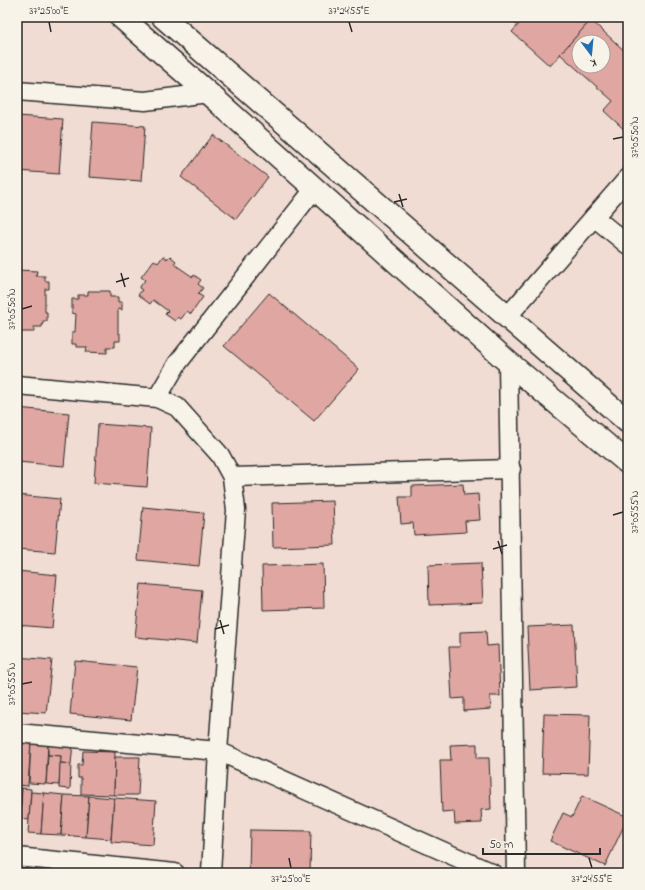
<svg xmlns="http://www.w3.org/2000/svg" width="645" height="890" viewBox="0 0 645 890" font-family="'Indie Flower',sans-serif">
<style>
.building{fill:#e0a6a1;stroke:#2b2b2b;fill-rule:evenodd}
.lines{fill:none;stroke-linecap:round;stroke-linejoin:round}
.street-casing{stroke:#2b2b2b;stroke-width:21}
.secondary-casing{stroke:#2b2b2b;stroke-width:25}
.street{stroke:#f7f3e8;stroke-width:18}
.secondary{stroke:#f7f3e8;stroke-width:22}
.ticks{fill:none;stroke:#2b2b2b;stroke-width:1.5}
.neatline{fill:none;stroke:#2b2b2b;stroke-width:1.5}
.ticks-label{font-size:10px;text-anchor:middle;fill:#2b2b2b}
</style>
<rect width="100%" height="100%" fill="#f0dcd3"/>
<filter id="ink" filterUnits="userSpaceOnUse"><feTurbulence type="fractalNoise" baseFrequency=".025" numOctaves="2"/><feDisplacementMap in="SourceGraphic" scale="8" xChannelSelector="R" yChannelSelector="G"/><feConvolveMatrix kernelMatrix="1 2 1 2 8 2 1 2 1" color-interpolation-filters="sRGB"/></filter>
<g filter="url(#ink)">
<g class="building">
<path d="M513 17H525L518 26 511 20Z"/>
<path d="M525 17H587L591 20 550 66 512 32Z"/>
<path d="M591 20 628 54V133L604 111 613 101 560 54ZM579 42H603V66H579Z"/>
<path d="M17 116 63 119 59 174 17 171Z"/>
<path d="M93 122 145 126 141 181 89 177Z"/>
<path d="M213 135 268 177 236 219 181 177Z"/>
<path d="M163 256 167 259 170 256 176 261 174 264 193 277 194 275 201 280 198 284 203 288 198 294 203 297 191 314 187 311 181 319 178 317 175 321 165 314 168 311 153 300 150 304 138 295 142 290 139 288 145 280 141 277 154 260 158 263Z"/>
<path d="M17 270 37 271 36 276H45V281H49V289H45V312H47V321H43L42 327H34V332H17Z"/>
<path d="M88 291H110V297H118V302H122V310L118 309V333H120V341H115V347H107V353L86 352 87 347H76V344H72V332H75L76 314 72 313V299H78V295H88Z"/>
<path d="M269 293 359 369 314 421 224 346Z"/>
<path d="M17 408 69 413 64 466 17 462Z"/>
<path d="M98 424 151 428 147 487 94 483Z"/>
<path d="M463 484 464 495 478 494 480 520 465 521 466 532 414 535 413 523 401 524 399 497H412V486Z"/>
<path d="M17 495 60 499 55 552 17 549Z"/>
<path d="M333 501 335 545 273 547 272 503Z"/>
<path d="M143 507 204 513 199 566 138 560Z"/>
<path d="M481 563 483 603 429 605 428 565Z"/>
<path d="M323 564 324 608 263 610 262 566Z"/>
<path d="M17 571 57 575 52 628 17 625Z"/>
<path d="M141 584 202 590 197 643 135 637Z"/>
<path d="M574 625 577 687 530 690 527 627Z"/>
<path d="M486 631 487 646 498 645 500 696H490L491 709 464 711V698L452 699 449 647H460V632Z"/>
<path d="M17 657 52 660 46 713 17 711Z"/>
<path d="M75 661 137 667 131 720 70 714Z"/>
<path d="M544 714 590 715 588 774 542 773Z"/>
<path d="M17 740 31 741 28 786 17 785Z"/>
<path d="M31 741 48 743 46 784 29 783Z"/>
<path d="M48 743 73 744 71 764 60 763 61 756 48 755Z"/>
<path d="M477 744V758H489L491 809 481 810 482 823 455 824 454 811 442 812 440 760H451L450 745Z"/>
<path d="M83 751 115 752 114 795 81 794V778H78V765H82Z"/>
<path d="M48 755 61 756 59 785 46 784Z"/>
<path d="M115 757H140L138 795H114Z"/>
<path d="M60 763 71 764 70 789 59 788Z"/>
<path d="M17 788H22L19 828H17Z"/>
<path d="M22 788 31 789 29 820 20 819Z"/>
<path d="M31 792 44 793 41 834 28 833Z"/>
<path d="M44 793 64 795 61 835 41 834Z"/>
<path d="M64 795 89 796 86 837 61 835Z"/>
<path d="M89 796 114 798 111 839 86 837Z"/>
<path d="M582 796 628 817 605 866 550 841 563 813 572 817Z"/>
<path d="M114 798 156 801 153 845 111 842Z"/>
<path d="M250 830 311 831 310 873H249Z"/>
</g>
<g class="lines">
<g class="street-casing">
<g id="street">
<path d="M17 91 145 101 208 93"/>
<path d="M594 217 628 245"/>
<path d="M507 317 628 178"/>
<path d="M508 362 516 873"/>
<path d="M17 385 157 398 177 407 220 455 232 477 236 510 218 751 211 873"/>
<path d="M157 398 177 364 315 188"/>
<path d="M232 477 511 469"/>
<path d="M17 733 218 751 492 873"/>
<path d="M17 857 175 873"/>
</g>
</g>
<g class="secondary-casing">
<g id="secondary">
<path d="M121 17 208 93 508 362 628 463"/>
<path d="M163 17 628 422"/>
</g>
</g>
<use href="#street" class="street"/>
<use href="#secondary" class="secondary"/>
</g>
</g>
<path class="ticks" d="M49 22 51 32M349 22 352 32M613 139 623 137M399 194 403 207M394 202 407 199M121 273 125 287M116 282 129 278M22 309 32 306M613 515 623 512M498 541 502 554M493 549 507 545M220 620 224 634M215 629 229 625M22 684 32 682M289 858 291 868M589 858 592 868"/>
<rect width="645" height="890" fill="none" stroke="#f7f3e8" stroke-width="44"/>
<g transform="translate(591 54) rotate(164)"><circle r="19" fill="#f7f3e8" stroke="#a5a39c"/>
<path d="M0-3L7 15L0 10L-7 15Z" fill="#1f6fb2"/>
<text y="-6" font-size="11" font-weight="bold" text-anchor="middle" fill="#2b2b2b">K</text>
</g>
<path d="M483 848v6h117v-6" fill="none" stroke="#2b2b2b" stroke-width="2"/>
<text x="489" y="848" font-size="12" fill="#2b2b2b" stroke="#f7f3e8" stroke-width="3" paint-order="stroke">50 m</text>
<rect x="22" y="22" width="601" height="846" class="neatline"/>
<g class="ticks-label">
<text x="49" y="14">37°25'00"E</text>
<text x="349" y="14">37°24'55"E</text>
<text transform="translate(634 137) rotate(-90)" y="4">37°05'50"N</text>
<text transform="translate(11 309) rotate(-90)" y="4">37°05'50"N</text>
<text transform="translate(634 512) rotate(-90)" y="4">37°05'55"N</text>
<text transform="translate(11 684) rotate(-90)" y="4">37°05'55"N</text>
<text x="291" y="882">37°25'00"E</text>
<text x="592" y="882">37°24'55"E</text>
</g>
</svg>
